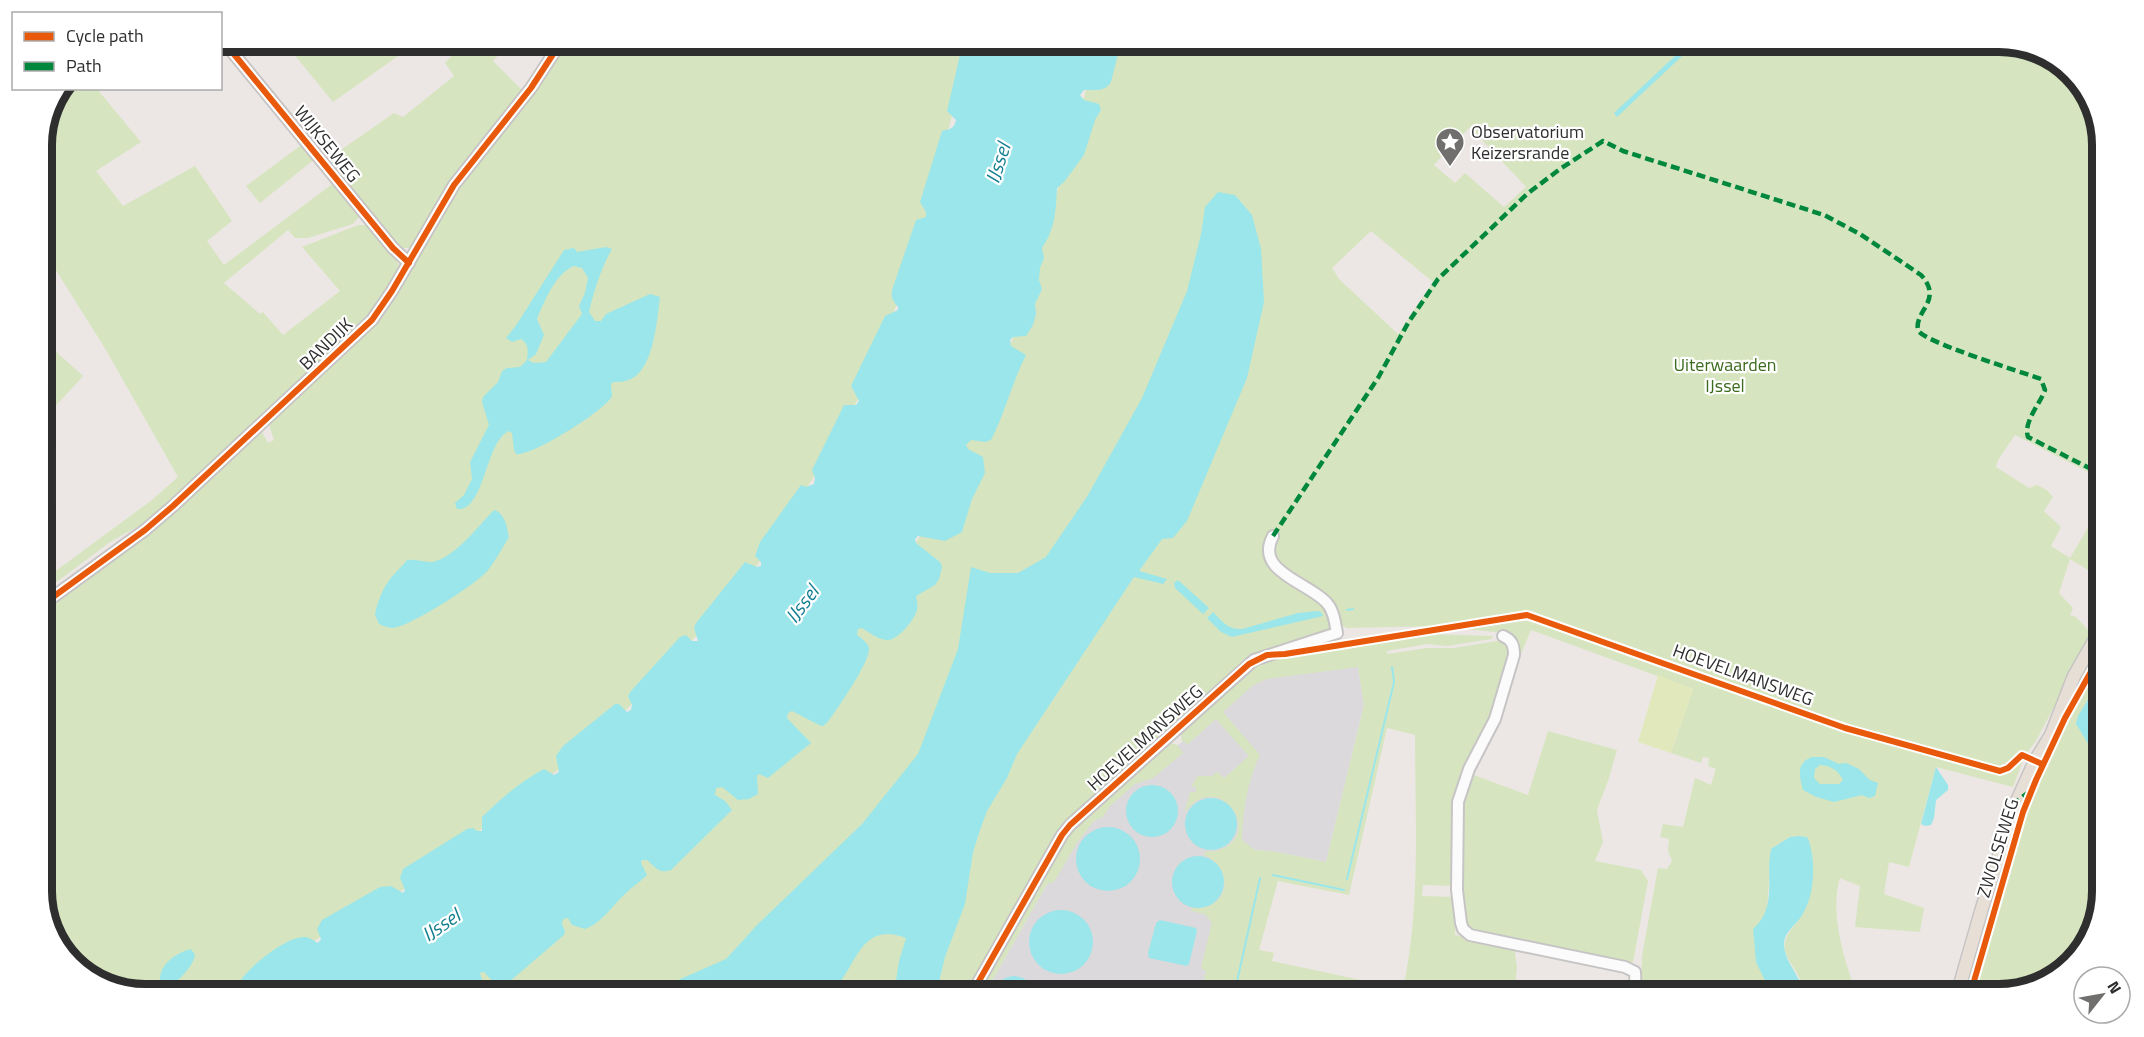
<svg xmlns="http://www.w3.org/2000/svg" width="2144" height="1037" viewBox="0 0 2144 1037" font-family="'Titillium Web',sans-serif">
<style>
.industrial{fill:#dbd9db}
.green{fill:#d6e5bf;fill-rule:evenodd}
.pitch{fill:#e1e9bc}
.water{fill:#9be6ea;fill-rule:evenodd}
.lines{fill:none;stroke-linecap:round;stroke-linejoin:round}
.stream{stroke:#9be6ea;stroke-width:2}
.minor-casing{stroke:#c6c4c4;stroke-width:14}
.major-casing{stroke:#c6c4c4;stroke-width:15}
.minor{stroke:#fcfbfb;stroke-width:10}
.major{stroke:#e7dfd6;stroke-width:12}
.quiet{stroke:#00873e;stroke-width:4.5;stroke-dasharray:9 4.5;stroke-linecap:butt}
.cycleway-casing{stroke:#fff;stroke-width:10}
.cycleway{stroke:#e8590c;stroke-width:6}
.labels{text-anchor:middle;stroke-width:4.5;stroke-linejoin:round;paint-order:stroke}
.poi-label{font-size:18px;fill:#2e2e2e;stroke:#fff;text-anchor:start}
.street-label{font-size:18px;fill:#2e2e2e;stroke:#fff}
.park-label{font-size:18px;fill:#3d6b1d;stroke:#fff}
.water-label{font-size:20px;font-style:italic;fill:#117e90;stroke:#fff}
.rim{fill:none;stroke:#2e2e2e;stroke-width:8}
</style>
<rect width="100%" height="100%" fill="#ece7e4"/>
<path class="industrial" d="M1356 651 1364 705 1326 862 1277 852 1255 850 1208 995H984L1080 826 1183 741 1254 668Z"/>
<g class="green">
<path d="M284 42H418L333 102Z"/>
<path d="M464 42H510L493 61 522 90 455 173 450 186 415 244 410 248H399L325 161 394 113 403 117 454 76 445 63Z"/>
<path d="M565 42H970L927 216 897 304 858 399 813 478 758 564 696 636 629 707 558 770 401 891 317 939 237 995H146L100 984 60 949 42 898V609L261 430 268 443 274 440 268 422 355 340 453 191Z"/>
<path d="M1095 42H1998L2044 53 2085 88 2102 139V479L2015 435 1998 460 1996 467 2029 488 2037 485 2047 490 2053 497 2044 511 2061 527 2051 546 2070 558 2102 504V575H2096L2070 559 2059 593 2073 608 2070 615 2076 617 2089 631V640L2036 741 2026 754C2014 754 2012 770 1995 768L1857 727 1539 615 1523 614 1437 626 1347 628 1339 624 1329 627 1328 633 1261 655 1065 825 966 995H448L563 919 640 863 716 786 857 629 919 538 968 442 1013 338 1041 248 1085 94ZM1470 127 1526 187 1504 207 1465 173 1455 183 1434 165ZM1371 231 1433 282 1398 334 1339 279 1332 268Z"/>
<path d="M65 89H97L141 142 96 171 123 206 195 166 232 221 207 241 224 265 335 182 359 211V217L353 224 308 238H295L288 230 224 283 260 314 263 312 283 335 340 291 302 247 358 225H366L374 229 396 258 399 266 397 275 364 322 151 519 110 542 42 593V581L152 500 178 477 106 350 42 248V139Z"/>
<path d="M304 143 316 158 260 203 246 186Z"/>
<path d="M42 339 83 376 42 421Z"/>
<path d="M1523 621 1537 622 1855 734 1999 772 2008 770 2021 758H2024L2013 787 1936 767 1909 867 1889 862 1884 894 1924 908 1920 932 1855 927 1860 886 1840 878C1829 913 1845 962 1857 995H1804C1801 960 1765 956 1799 920L1790 837 1771 849 1767 912 1761 922 1765 981 1772 995H1641L1642 956 1658 868 1667 869 1672 861 1668 851 1669 839 1660 837 1663 824 1683 827 1695 778 1711 785 1716 769 1708 766 1709 758 1703 757 1701 763 1671 753 1693 689 1531 630 1518 661 1516 645 1505 633 1465 629Z"/>
<path d="M1425 634 1493 636 1491 639 1447 646 1427 644 1387 651V654L1427 648H1454L1503 640 1511 646 1491 716 1463 776 1453 886 1423 885 1422 896 1456 897 1455 935 1514 947 1517 967 1514 995H1201L1206 971 1201 968 1212 923 1205 914 1191 911 1192 908C1228 912 1237 869 1204 855L1206 851C1213 852 1218 851 1224 848 1262 828 1216 769 1185 812L1190 792H1196V787L1191 786 1198 776H1212L1218 772 1224 778 1249 756 1216 719 1187 745 1184 741 1182 742 1180 730 1259 662ZM1358 667 1364 705 1326 862 1277 852 1255 850 1242 840C1243 810 1247 782 1260 755L1223 712 1252 686 1266 679ZM1387 728 1415 735C1415 819 1421 906 1403 989L1272 961 1274 953 1259 950 1278 881 1349 895Z"/>
<path d="M2102 639V694L2101 693 2076 724 2093 750 2095 749 2102 726V891L2091 937 2056 978 1999 995H1973L2014 852 2036 781 2063 727 2089 660Z"/>
<path d="M1548 731 1617 750 1608 781 1597 810 1603 842 1595 861 1641 870 1648 881 1633 962C1609 966 1575 952 1552 946 1526 940 1500 937 1474 931L1468 926 1466 918 1459 837 1460 807 1471 774 1528 795Z"/>
<path d="M1166 743 1176 744 1183 753 1153 778 1135 784 1110 806 1103 817 1094 821 1078 841 1054 882 1047 884 984 995H974L1067 834Z"/>
</g>
<path class="pitch" d="M1658 675 1693 689 1671 753 1638 742Z"/>
<g class="water">
<path d="M963 42H1121L1111 82C1105 92 1095 90 1084 90L1080 95 1084 100 1099 104 1101 110 1095 120 1084 155 1064 182 1057 188C1056 211 1055 229 1042 248L1044 258 1040 268 1039 280 1042 289 1035 304 1036 314 1033 325 1026 336 1013 337 1010 340 1011 346 1026 355C1012 383 1005 413 991 440L985 442 971 440 966 445 968 449 983 457 985 473 972 499 962 532 945 541 918 536 915 539 916 543 940 562 942 567 939 579 935 585 916 596C917 600 918 606 917 610 915 619 898 640 888 640 879 640 870 633 862 628L858 629 857 635C861 638 869 643 869 649 870 662 836 711 827 723L823 726 819 725 792 711 788 713 787 718 811 743 768 778 759 774 757 776 758 794 749 799 738 800 722 787 716 788 715 795 725 801 732 810 671 870C659 874 656 868 647 860H642L641 863 647 875C640 882 632 887 625 894 611 907 602 923 585 929L572 925 568 918 563 919 562 924 565 931 564 935 509 982C497 987 492 981 484 972L480 973 483 983 469 995H241L240 982C248 967 288 935 305 937 310 937 314 941 318 943L321 939 317 929 322 920 380 887 391 886 403 893 405 890 400 878 403 869 467 829 473 828 477 831H482V817C501 798 520 782 544 769L554 775 559 772 556 756 563 746 615 704H619L627 712 631 710 632 705 628 696 631 691 680 637 686 635 692 641H698L694 628 696 623 745 562 757 567 761 566V562L755 556 760 542 801 485 806 487 814 484 815 478 812 470 844 405H856L859 401 851 386 885 316 898 310V307C892 300 890 296 893 287L916 220 926 217V212L920 202 942 131C950 129 954 129 956 120L947 111Z"/>
<path d="M1690 42H1697L1617 117 1614 113Z"/>
<path d="M1218 192 1235 195 1252 215 1261 249 1264 302 1247 378 1187 521 1173 538 1162 539 1139 571 1167 579 1163 584 1134 577 1017 754 1007 778 987 811 979 833 973 852 965 904 945 957 936 995H889L895 987 899 961 906 938C856 918 856 977 827 995H644L726 959 758 924 862 824 918 754 958 649 971 567 990 573H1018L1046 557 1088 495 1142 398 1187 291 1201 234 1205 207Z"/>
<path d="M606 247 612 249C601 268 594 291 589 312L595 321H601L606 314 650 294 660 297C657 320 654 368 631 379 625 382 619 382 613 382L611 385 612 396C606 410 531 457 516 454L514 450 512 433 509 431C485 441 485 512 457 509L455 503 464 495 472 479 470 462 489 425 482 402 483 397 498 382 502 371 507 368 520 367 527 360C528 351 529 344 521 339L512 342 506 338 517 324 564 250 574 248 577 252ZM574 266 582 268 588 278 585 293 579 306 582 314 546 362 534 363 528 360 536 354 544 335 537 319C545 300 555 274 574 266Z"/>
<path d="M494 510C505 513 507 527 509 537 503 547 495 561 489 569 479 583 409 627 393 628 388 628 384 626 379 624L375 615C377 604 381 592 388 582 393 574 401 568 407 560 417 559 429 564 436 561 458 554 478 526 494 510Z"/>
<path d="M1178 580 1209 608 1203 614 1175 588 1174 583Z"/>
<path d="M1318 611 1321 612 1323 616 1232 637 1221 632 1207 618 1213 612C1222 621 1228 630 1242 629L1298 613Z"/>
<path d="M2096 692 2102 694V726L2095 749 2092 750 2076 724 2078 716 2092 693Z"/>
<path d="M1812 757H1824L1839 764 1846 763 1859 769 1870 780 1878 783 1875 796 1869 798 1862 795 1834 802 1816 797 1803 790C1799 775 1796 763 1812 757ZM1820 765C1831 766 1838 770 1843 780L1839 784H1820L1814 778 1815 769Z"/>
<path d="M1936 767 1948 785V790L1936 800 1934 818 1931 825 1925 826 1921 824Z"/>
<circle cx="1152" cy="811" r="26"/>
<circle cx="1211" cy="824" r="26"/>
<circle cx="1108" cy="859" r="32"/>
<path d="M1799 836 1807 837 1809 841C1816 864 1815 896 1801 917 1795 926 1784 932 1784 944 1784 962 1802 977 1804 995H1772L1756 962 1753 929C1778 907 1765 877 1771 849L1790 837Z"/>
<circle cx="1198" cy="882" r="26"/>
<circle cx="1061" cy="942" r="32"/>
<path d="M1160 920 1196 928 1197 931 1189 964 1187 966 1149 958 1148 953 1156 923Z"/>
<path d="M191 949 195 955C194 966 173 988 163 988 152 970 174 953 191 949Z"/>
<path d="M1013 976C1025 977 1033 983 1036 995H992C995 984 1001 978 1013 976Z"/>
</g>
<g class="lines">
<g class="stream">
<path d="M1347 610 1353 609"/>
<path d="M1273 875 1344 890"/>
<path d="M1347 879 1394 682 1392 667"/>
<path d="M1234 995 1260 878"/>
</g>
<g class="minor-casing">
<g id="minor">
<path d="M224 42 393 248 409 263"/>
<path d="M42 605 145 530 173 506 372 320 392 291 454 185 531 88 561 42"/>
<path d="M1503 636C1512 640 1514 645 1514 655L1495 719 1469 769 1458 802 1457 890 1461 923 1463 929 1470 935 1625 967 1635 972 1636 995"/>
<path d="M971 995 1062 835 1070 825 1254 660 1337 633C1335 623 1334 610 1326 602 1307 582 1254 571 1273 536"/>
</g>
</g>
<g class="major-casing">
<path id="major" d="M1957 995 1982 908 2017 801 2035 761 2051 735 2074 676 2102 627"/>
</g>
<use href="#minor" class="minor"/>
<use href="#major" class="major"/>
<g class="quiet">
<path d="M1273 536 1378 378 1408 323 1438 279 1527 194 1560 169 1603 141 1623 151 1824 215 1860 234 1921 275C1944 300 1914 311 1918 330 1920 341 2025 373 2041 379L2045 390C2040 404 2023 422 2028 437L2095 471 2102 477"/>
<path d="M2012 805 2030 791"/>
</g>
<g class="cycleway-casing">
<g id="cycleway">
<path d="M224 42 393 248 409 263"/>
<path d="M42 605 145 530 173 506 372 320 392 291 454 185 531 88 561 42"/>
<path d="M971 995 1062 835 1070 825 1249 664 1267 655 1285 654 1527 615 1845 728 2000 771 2008 768 2022 755 2042 764"/>
<path d="M1970 995 2023 812 2036 780 2065 718 2102 652"/>
</g>
</g>
<use href="#cycleway" class="cycleway"/>
</g>
<defs>
<g id="sight-pin" transform="scale(1.5)"><path d="M0 17L-7.5 6A9.5 9.5 0 1 1 7.5 6Z" fill="#706f6e" stroke="#fff"/><path d="M0-6L1.8-2.2L6-1.7L2.9 1.2L3.7 5.4L0 3.3L-3.7 5.4L-2.9 1.2L-6-1.7L-1.8-2.2Z" fill="#fff"/></g>
</defs>
<g fill-rule="evenodd">
<use href="#sight-pin" x="1450" y="142"/>
</g>
<g class="labels">
<g class="poi-label">
<text x="1471" y="138">Observatorium<tspan x="1471" dy="21">Keizersrande</tspan></text>
</g>
<g class="street-label">
<text transform="translate(327 144) rotate(51)" y="6">WIJKSEWEG</text>
<text transform="translate(326 344) rotate(-44)" y="6">BANDIJK</text>
<text transform="translate(1743 675) rotate(20)" y="6">HOEVELMANSWEG</text>
<text transform="translate(1145 738) rotate(-42)" y="6">HOEVELMANSWEG</text>
<text transform="translate(1998 848) rotate(-73)" y="6">ZWOLSEWEG</text>
</g>
<g class="park-label">
<text x="1725" y="371">Uiterwaarden<tspan x="1725" dy="21">IJssel</tspan></text>
</g>
<g class="water-label">
<text transform="translate(998 163) rotate(-72)" y="7">IJssel</text>
<text transform="translate(802 604) rotate(-53)" y="7">IJssel</text>
<text transform="translate(441 925) rotate(-34)" y="7">IJssel</text>
</g>
</g>
<path d="M0 0H2144V1037H0ZM145 52H1999A93 93 0 0 1 2092 145V891A93 93 0 0 1 1999 984H145A93 93 0 0 1 52 891V145A93 93 0 0 1 145 52Z" fill="#fff" fill-rule="evenodd"/>
<path class="rim" d="M145 52H1999A93 93 0 0 1 2092 145V891A93 93 0 0 1 1999 984H145A93 93 0 0 1 52 891V145A93 93 0 0 1 145 52Z"/>
<rect x="12" y="12" width="210" height="78" fill="#ffffff" stroke="#ababab" stroke-width="1.5"/>
<rect x="24" y="32" width="30" height="9" fill="#e8590c" stroke="#ababab" stroke-width="1.5"/>
<text x="66" y="42" font-size="18" fill="#2e2e2e">Cycle path</text>
<rect x="24" y="62" width="30" height="9" fill="#00873e" stroke="#ababab" stroke-width="1.5"/>
<text x="66" y="72" font-size="18" fill="#2e2e2e">Path</text>
<g transform="translate(2102 995) rotate(59)"><circle r="28" fill="#ffffff" stroke="#ababab" stroke-width="1.5"/>
<path d="M0-4.5L10 22L0 15L-10 22Z" fill="#706f6e"/>
<text y="-9" font-size="16" font-weight="bold" text-anchor="middle" fill="#2e2e2e">N</text>
</g>
</svg>
